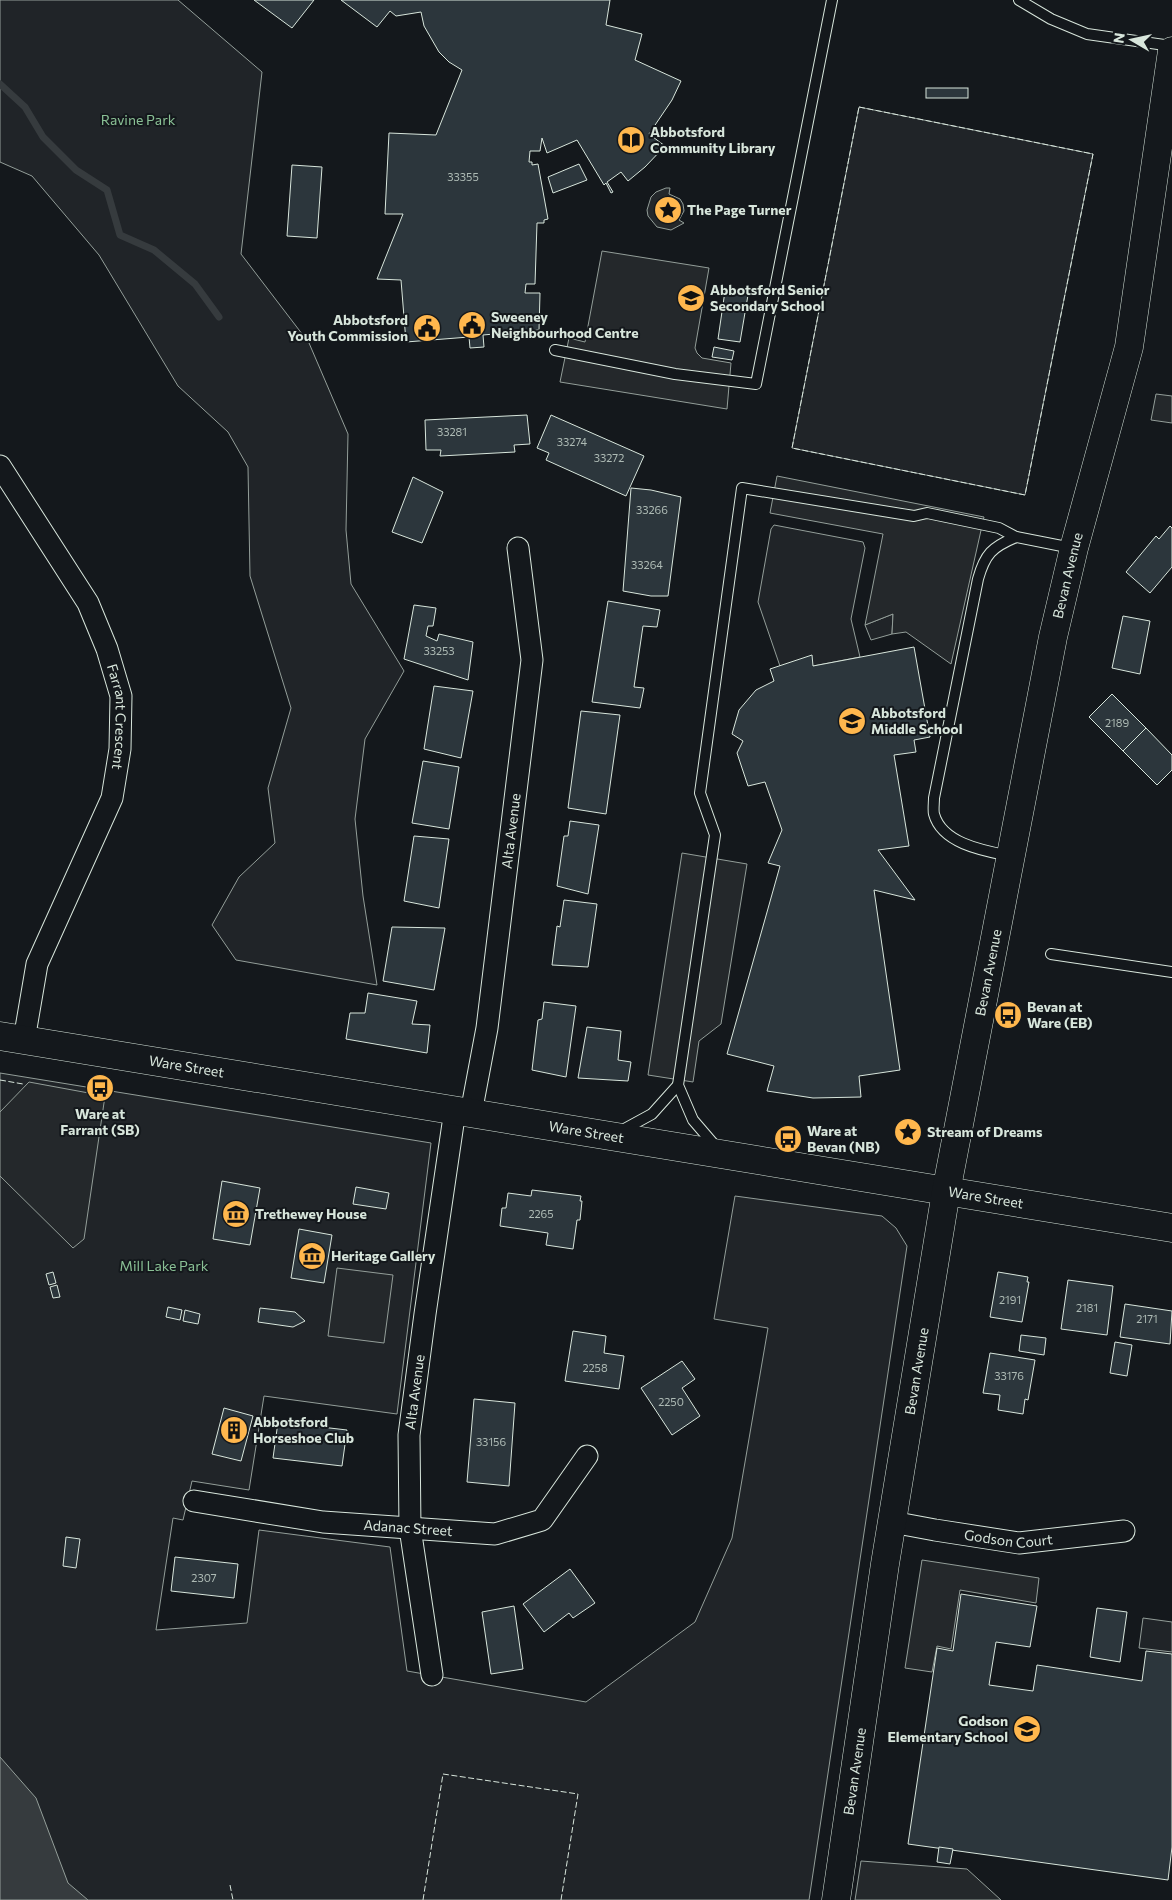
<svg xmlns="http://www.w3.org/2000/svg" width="1172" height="1900" viewBox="0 0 1172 1900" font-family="Commissioner,sans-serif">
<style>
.green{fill:#202428;stroke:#939e99}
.parking{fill:#24282b;stroke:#939e99}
.water{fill:#363b3e;stroke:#939e99}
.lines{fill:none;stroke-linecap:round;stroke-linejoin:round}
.stream{stroke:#363b3e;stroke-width:7}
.building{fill:#2c363c;stroke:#d8e6dc}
.lane-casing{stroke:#d8e6dc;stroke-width:12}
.street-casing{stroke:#d8e6dc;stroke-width:23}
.secondary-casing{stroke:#d8e6dc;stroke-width:29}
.lane{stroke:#14181c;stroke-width:10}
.street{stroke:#14181c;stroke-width:21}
.secondary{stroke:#14181c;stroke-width:28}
.fence{stroke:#d8e6dc;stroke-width:1;stroke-dasharray:6 2.5;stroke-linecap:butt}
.labels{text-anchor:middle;stroke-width:4;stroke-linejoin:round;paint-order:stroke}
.number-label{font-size:11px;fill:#adbab4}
.park-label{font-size:14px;fill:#8ac095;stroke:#14181c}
.poi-label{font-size:14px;font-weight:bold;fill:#d8e6dc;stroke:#14181c;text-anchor:start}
.street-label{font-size:14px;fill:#d8e6dc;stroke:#14181c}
</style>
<rect width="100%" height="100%" fill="#14181c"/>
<g class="green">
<path d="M0 0H178L262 72 241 254 309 343 348 434 346 530 351 584 404 671 365 739 355 819 363 896 377 985 236 960 212 925 239 877 275 843 268 788 291 708 250 576 248 467 228 432 178 386 99 255 32 176 0 162Z"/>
<path d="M859 107 1093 154 1025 495 792 448Z"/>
<path d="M774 525 863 542 865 548 851 619 860 657 782 672 758 602 771 529Z"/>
<path d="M893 614 892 634 871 640 865 625Z"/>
<path d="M0 1073 431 1143 397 1414 264 1396 249 1490 192 1481 183 1520 173 1518 156 1630 247 1623 259 1530 390 1547 407 1671 586 1702 695 1622 732 1538 768 1328 714 1319 735 1196 882 1216 896 1228 907 1246 809 1900H0Z"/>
<path d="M1143 1618 1172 1622V1652L1139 1648Z"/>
</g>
<g class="parking">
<path d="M666 188H670L669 194 680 199 683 204 684 211 679 220 684 223 671 230 657 227 648 216 647 210 651 197 656 192Z"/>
<path d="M602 251 709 268 695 348 697 353 702 358 731 363 727 409 560 382 569 338 585 342Z"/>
<path d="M1156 394 1172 396V423L1151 420Z"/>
<path d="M777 476 984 517 951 664 906 632 892 634 893 614 865 625 883 534 770 513Z"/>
<path d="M682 853 747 864 721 1024 699 1041 693 1082 648 1075Z"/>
<path d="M29 1082 105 1096 84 1239 73 1248 0 1176V1112Z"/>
<path d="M337 1268 393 1275 384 1343 328 1336Z"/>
<path d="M922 1560 1039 1578 1036 1603 960 1590 951 1649 937 1646 932 1672 905 1668Z"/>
<path d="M861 1861 967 1869 1001 1900H855Z"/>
</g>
<path class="water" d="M0 1757 36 1798 68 1883 88 1900H0Z"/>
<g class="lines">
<path class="stream" d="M0 84 25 107 43 137 76 170 107 190 120 235 154 250 195 284 219 317"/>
</g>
<g class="building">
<path d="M254 0H314L292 28Z"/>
<path d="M341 0H610L606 25 642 34 635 60 681 81 672 100 649 134 665 146 645 167 628 181 621 172 607 182 613 192 611 193 606 183 604 185 577 140 547 153 542 138 540 151H530L529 162H532V165L538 164 548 219 544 220V223H537L535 284H526L525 293H540L539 330 483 335 484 347 470 348 469 337 406 342 401 280 377 279 403 214H385L389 133 436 135 462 70 449 62 439 52 424 26 421 12 396 16 390 11 377 27Z"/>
<rect x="926" y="88" width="42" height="10"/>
<path d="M579 164 587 180 553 193 548 177Z"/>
<path d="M292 165 322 167 317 238 287 236Z"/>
<path d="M725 291 748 295 740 342 718 339Z"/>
<path d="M714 347 734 351 732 360 712 357Z"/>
<path d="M527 415 530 444 514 445 515 452 440 456 441 450H426L425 420Z"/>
<path d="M551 415 644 456 626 496 546 460 549 453 537 448Z"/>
<path d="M413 477 443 492 422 543 392 532Z"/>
<path d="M631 488 651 490 681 497 668 596H651L623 591Z"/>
<path d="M1170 526 1172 528V567L1150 593 1126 572 1156 536 1159 539Z"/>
<path d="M608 601 660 610 657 627 643 626 634 687 644 688 640 708 592 702Z"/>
<path d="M414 605 436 608 433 626H428L426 636 437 641 439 634 473 642 468 680 404 659Z"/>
<path d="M1123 616 1150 621 1140 674 1112 668Z"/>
<path d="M914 647 930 737 914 740 916 752 894 755 909 846 878 850 915 900 874 890 900 1070 859 1076 861 1097 813 1098 767 1091 774 1066 727 1054 780 866 768 863 782 830 765 782 748 786 737 753 743 741 732 734 739 710 756 690 774 681 770 669 812 655 813 666Z"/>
<path d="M434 686 473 691 461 758 424 749Z"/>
<path d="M1112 694 1146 728 1123 751 1089 717Z"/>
<path d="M581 711 620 715 606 814 568 808Z"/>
<path d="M1146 728 1172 755V770L1157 785 1123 751Z"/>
<path d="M423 761 459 767 449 829 412 823Z"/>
<path d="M570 821 599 825 588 894 557 886 564 836H568Z"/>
<path d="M414 836 449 839 439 908 404 901Z"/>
<path d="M564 900 597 904 588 967 552 965 557 926 560 927Z"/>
<path d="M392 927 445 928 434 990 383 981Z"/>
<path d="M368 993 417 1001 412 1024 430 1025 427 1053 346 1039 350 1013H365Z"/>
<path d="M544 1002 576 1006 566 1077 532 1070 538 1020 542 1019Z"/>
<path d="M587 1027 621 1031 618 1060 631 1062 628 1081 578 1078Z"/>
<path d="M222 1181 260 1188 250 1245 213 1239Z"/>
<path d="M356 1187 389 1193 386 1209 353 1204Z"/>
<path d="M532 1190 581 1196 580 1201H582L580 1220H577L573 1249 546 1245 548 1233 500 1226 502 1208H506L508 1193 531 1196Z"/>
<path d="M299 1229 332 1235 324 1283 291 1278Z"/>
<path d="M53 1272 56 1283 49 1285 46 1274Z"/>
<path d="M998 1272 1028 1277 1027 1282H1029L1022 1322 990 1317Z"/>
<path d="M1068 1280 1113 1286 1107 1335 1061 1329Z"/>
<path d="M57 1285 60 1297 53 1298 50 1287Z"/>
<path d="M1125 1304 1172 1311 1170 1344 1120 1337Z"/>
<path d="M168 1307 182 1310 180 1320 166 1317Z"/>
<path d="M260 1308 295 1312 305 1321 293 1327 258 1322Z"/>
<path d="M185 1310 200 1314 198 1324 183 1321Z"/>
<path d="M573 1331 606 1336 604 1353 624 1356 619 1389 565 1381Z"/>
<path d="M1021 1335 1046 1338 1044 1355 1019 1351Z"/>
<path d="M1115 1342 1132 1345 1127 1376 1110 1373Z"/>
<path d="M990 1353 1035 1360 1028 1400 1025 1399 1023 1414 998 1410 1000 1395 983 1393Z"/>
<path d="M682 1361 695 1379 682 1388 700 1416 672 1435 641 1388Z"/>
<path d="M474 1399 515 1403 509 1486 467 1482Z"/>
<path d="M224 1408 253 1416 241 1461 212 1454Z"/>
<path d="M278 1422 347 1430 342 1466 273 1458Z"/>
<path d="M66 1537 80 1539 76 1568 63 1566Z"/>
<path d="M175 1557 238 1564 234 1598 171 1591Z"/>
<path d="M570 1569 595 1603 573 1618 569 1613 544 1632 523 1604Z"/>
<path d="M961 1594 1037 1606 1030 1647 996 1642 989 1685 1033 1691 1037 1665 1142 1681 1146 1651 1172 1654V1847L1168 1880 908 1844 937 1648 953 1651Z"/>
<path d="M514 1606 523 1669 491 1674 482 1612Z"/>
<path d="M1097 1608 1127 1612 1120 1662 1090 1657Z"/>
<path d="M939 1847 953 1849 950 1864 937 1862Z"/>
</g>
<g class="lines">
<g class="lane-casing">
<g id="lane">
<path d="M1019 0 1051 19 1087 34 1172 46"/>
<path d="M555 350 675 374 756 384 832 0"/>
<path d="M1010 856C985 851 942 844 934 814 933 810 934 803 934 798L978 579C985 554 992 547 1016 537"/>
<path d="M1051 954 1172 972"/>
<path d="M619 1132 652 1114 678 1085"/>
<path d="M717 1148 693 1120 678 1085 715 835 700 793 742 488 914 516 927 513 999 528 1016 537 1072 548"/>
</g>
</g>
<g class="street-casing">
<g id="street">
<path id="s1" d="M0 466 88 603 107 649 121 696 120 749 112 798 37 964 24 1040"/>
<path id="s2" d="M471 1113 487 1028 532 660 518 548"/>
<path id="s3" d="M194 1501 323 1522 495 1534 542 1520 587 1456"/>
<path id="s4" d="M892 1522 935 1530 1019 1543 1124 1531"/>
<path id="s5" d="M432 1675 410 1528 409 1435 425 1314 455 1110"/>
</g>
</g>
<g class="secondary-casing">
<g id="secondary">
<path id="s6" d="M0 1036 1172 1228"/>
<path id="s7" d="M836 1900 885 1564 946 1192 1053 637 1074 548 1129 347 1172 51"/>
</g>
</g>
<use href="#lane" class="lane"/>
<use href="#street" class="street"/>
<use href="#secondary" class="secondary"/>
<g class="fence">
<path d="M859 107 1093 154 1025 495 792 448Z"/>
<path d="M0 1080 23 1084"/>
<path d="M230 1885 233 1900"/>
<path d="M423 1900 443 1774 578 1794 561 1900"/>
</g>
</g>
<defs>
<g id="library-disc" transform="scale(1.4375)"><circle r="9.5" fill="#ffb74d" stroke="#14181c"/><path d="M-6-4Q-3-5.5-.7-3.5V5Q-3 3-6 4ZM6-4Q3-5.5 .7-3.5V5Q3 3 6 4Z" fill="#111"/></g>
<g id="sight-disc" transform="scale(1.4375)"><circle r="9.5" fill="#ffb74d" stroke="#14181c"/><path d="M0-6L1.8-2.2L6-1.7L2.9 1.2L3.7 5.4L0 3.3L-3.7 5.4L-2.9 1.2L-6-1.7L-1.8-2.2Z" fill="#111"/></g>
<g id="school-disc" transform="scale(1.4375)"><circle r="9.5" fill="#ffb74d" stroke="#14181c"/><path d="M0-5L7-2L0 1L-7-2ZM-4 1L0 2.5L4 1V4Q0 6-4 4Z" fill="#111"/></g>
<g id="civic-disc" transform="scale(1.4375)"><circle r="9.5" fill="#ffb74d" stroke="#14181c"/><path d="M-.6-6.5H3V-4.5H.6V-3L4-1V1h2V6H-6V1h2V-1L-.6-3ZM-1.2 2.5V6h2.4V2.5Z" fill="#111"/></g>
<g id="bus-disc" transform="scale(1.4375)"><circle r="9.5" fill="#ffb74d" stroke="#14181c"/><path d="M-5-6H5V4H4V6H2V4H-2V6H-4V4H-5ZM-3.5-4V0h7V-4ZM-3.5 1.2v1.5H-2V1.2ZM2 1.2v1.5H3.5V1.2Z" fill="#111"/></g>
<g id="museum-disc" transform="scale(1.4375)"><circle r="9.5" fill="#ffb74d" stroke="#14181c"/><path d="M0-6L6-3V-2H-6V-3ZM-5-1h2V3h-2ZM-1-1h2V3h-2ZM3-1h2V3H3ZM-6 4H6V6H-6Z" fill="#111"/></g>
<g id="building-disc" transform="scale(1.4375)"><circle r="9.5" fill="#ffb74d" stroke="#14181c"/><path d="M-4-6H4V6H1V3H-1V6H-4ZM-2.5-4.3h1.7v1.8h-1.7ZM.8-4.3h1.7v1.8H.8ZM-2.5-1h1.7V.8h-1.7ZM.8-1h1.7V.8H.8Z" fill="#111"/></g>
</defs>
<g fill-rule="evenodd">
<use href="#library-disc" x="631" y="140"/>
<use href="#sight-disc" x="668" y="210"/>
<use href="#school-disc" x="691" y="298"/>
<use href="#civic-disc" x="472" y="325"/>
<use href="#civic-disc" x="427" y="328"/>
<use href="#school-disc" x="852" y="721"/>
<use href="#bus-disc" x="1008" y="1015"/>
<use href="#bus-disc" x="100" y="1088"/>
<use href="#sight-disc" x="908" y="1132"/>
<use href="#bus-disc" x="788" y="1139"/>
<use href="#museum-disc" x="236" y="1214"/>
<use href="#museum-disc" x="312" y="1256"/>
<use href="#building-disc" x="234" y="1430"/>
<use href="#school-disc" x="1027" y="1729"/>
</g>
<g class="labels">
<g class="number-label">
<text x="463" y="181">33355</text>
<text x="452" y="436">33281</text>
<text x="572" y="446">33274</text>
<text x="609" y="462">33272</text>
<text x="652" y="514">33266</text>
<text x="647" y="569">33264</text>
<text x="439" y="655">33253</text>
<text x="1117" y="727">2189</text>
<text x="541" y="1218">2265</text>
<text x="1010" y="1304">2191</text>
<text x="1087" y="1312">2181</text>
<text x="1147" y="1323">2171</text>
<text x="595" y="1372">2258</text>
<text x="1009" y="1380">33176</text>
<text x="671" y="1406">2250</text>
<text x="491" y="1446">33156</text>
<text x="204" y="1582">2307</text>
</g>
<g class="park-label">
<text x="138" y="125">Ravine Park</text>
<text x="164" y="1271">Mill Lake Park</text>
</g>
<g class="poi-label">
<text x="650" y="137">Abbotsford<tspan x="650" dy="16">Community Library</tspan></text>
<text x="687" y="215">The Page Turner</text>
<text x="710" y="295">Abbotsford Senior<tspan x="710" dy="16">Secondary School</tspan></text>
<text x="491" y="322">Sweeney<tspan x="491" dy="16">Neighbourhood Centre</tspan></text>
<text x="408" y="325" text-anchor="end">Abbotsford<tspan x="408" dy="16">Youth Commission</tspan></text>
<text x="871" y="718">Abbotsford<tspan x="871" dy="16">Middle School</tspan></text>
<text x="1027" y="1012">Bevan at<tspan x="1027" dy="16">Ware (EB)</tspan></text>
<text x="100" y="1119" text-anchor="middle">Ware at<tspan x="100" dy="16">Farrant (SB)</tspan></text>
<text x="807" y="1136">Ware at<tspan x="807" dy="16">Bevan (NB)</tspan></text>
<text x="927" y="1137">Stream of Dreams</text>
<text x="255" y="1219">Trethewey House</text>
<text x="331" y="1261">Heritage Gallery</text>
<text x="253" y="1427">Abbotsford<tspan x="253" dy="16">Horseshoe Club</tspan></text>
<text x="1008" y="1726" text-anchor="end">Godson<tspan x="1008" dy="16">Elementary School</tspan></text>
</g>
<g class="street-label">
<text dy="5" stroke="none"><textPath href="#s7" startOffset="1345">Bevan Avenue</textPath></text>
<text dy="5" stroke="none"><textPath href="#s1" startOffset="282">Farrant Crescent</textPath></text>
<text dy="5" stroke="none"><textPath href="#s2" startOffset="285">Alta Avenue</textPath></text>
<text dy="5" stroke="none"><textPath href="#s7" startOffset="940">Bevan Avenue</textPath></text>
<text dy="5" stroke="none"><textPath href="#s6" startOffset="189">Ware Street</textPath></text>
<text dy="5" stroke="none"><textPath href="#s6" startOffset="594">Ware Street</textPath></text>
<text dy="5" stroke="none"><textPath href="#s6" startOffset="999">Ware Street</textPath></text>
<text dy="5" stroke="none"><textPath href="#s7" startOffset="535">Bevan Avenue</textPath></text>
<text dy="5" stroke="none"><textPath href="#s5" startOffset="285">Alta Avenue</textPath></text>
<text dy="5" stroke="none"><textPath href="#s3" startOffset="216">Adanac Street</textPath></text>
<text dy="5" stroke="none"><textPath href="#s4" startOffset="118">Godson Court</textPath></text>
<text dy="5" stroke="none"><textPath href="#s7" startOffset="130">Bevan Avenue</textPath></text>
</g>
</g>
<g transform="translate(1132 40) rotate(279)" stroke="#14181c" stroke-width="4" paint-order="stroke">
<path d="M0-4L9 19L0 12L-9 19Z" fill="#d8e6dc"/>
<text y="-8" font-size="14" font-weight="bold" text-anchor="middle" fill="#d8e6dc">N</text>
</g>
</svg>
